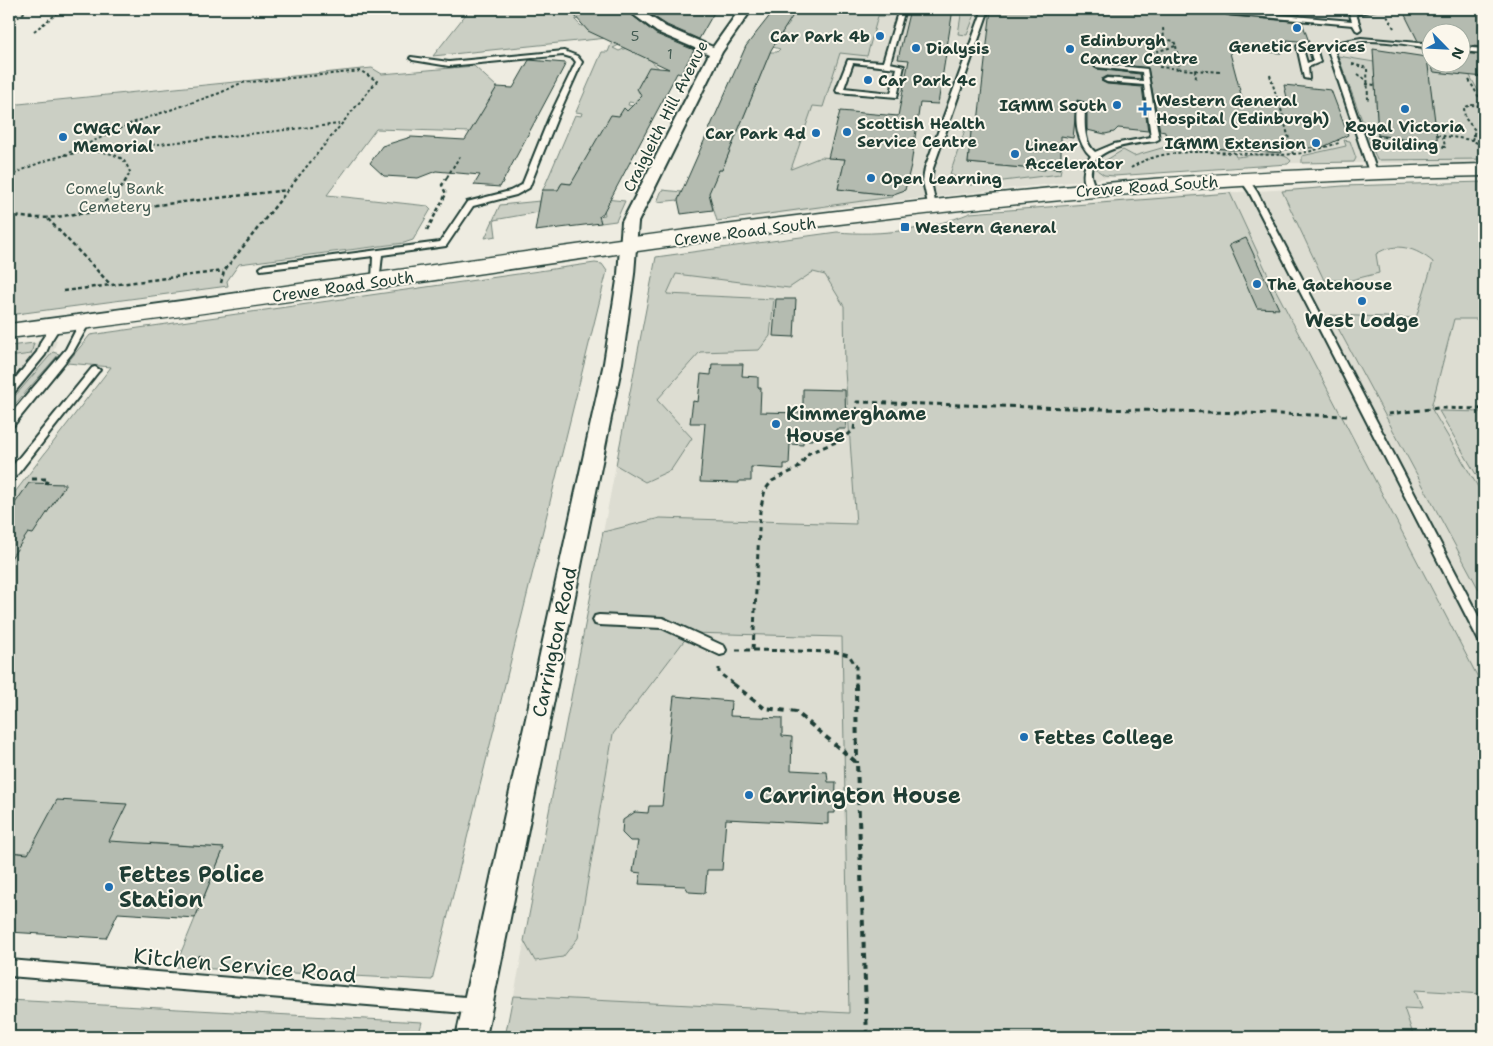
<svg xmlns="http://www.w3.org/2000/svg" width="1493" height="1046" viewBox="0 0 1493 1046" font-family="'Shantell Sans',sans-serif">
<style>
.built{fill:#ddddd2;fill-rule:evenodd}
.green{fill:#cbcfc4;stroke:#75867c}
.building{fill:#b4bbb0;stroke:#1f3d34}
.lines{fill:none;stroke-linecap:round;stroke-linejoin:round}
.service-casing{stroke:#1f3d34;stroke-width:4}
.minor-casing{stroke:#1f3d34;stroke-width:4}
.tertiary-casing{stroke:#1f3d34;stroke-width:3}
.path-far3{stroke:#1f3d34;stroke-width:2;stroke-dasharray:3 2.5;stroke-linecap:butt}
.path-far2{stroke:#1f3d34;stroke-width:2.5;stroke-dasharray:4 3;stroke-linecap:butt}
.path-far1{stroke:#1f3d34;stroke-width:3;stroke-dasharray:5 4;stroke-linecap:butt}
.path{stroke:#1f3d34;stroke-width:4;stroke-dasharray:6 5;stroke-linecap:butt}
.service{fill:#fbf7ec;fill-rule:evenodd}
.minor{fill:#fbf7ec;fill-rule:evenodd}
.tertiary{fill:#fbf7ec;fill-rule:evenodd}
.poi-dot{fill:#1f6fb2;stroke:#fbf7ec;stroke-width:2}
.labels{text-anchor:middle;stroke-width:4;stroke-linejoin:round;paint-order:stroke}
.far-number-label{font-size:14px;fill:#445c53}
.far-poi-label{font-size:16px;font-weight:bold;fill:#1f3d34;stroke:#fbf7ec;text-anchor:start}
.far-street-label{font-size:16px;fill:#1f3d34;stroke:#fbf7ec}
.far-park-label{font-size:16px;fill:#415a51;stroke:#fbf7ec}
.poi-label{font-size:19px;font-weight:bold;fill:#1f3d34;stroke:#fbf7ec;text-anchor:start}
.street-label{font-size:19px;fill:#1f3d34;stroke:#fbf7ec}
.near-poi-label{font-size:22px;font-weight:bold;fill:#1f3d34;stroke:#fbf7ec;text-anchor:start}
.near-street-label{font-size:22px;fill:#1f3d34;stroke:#fbf7ec}
</style>
<rect width="100%" height="100%" fill="#eeece1"/>
<filter id="ink" filterUnits="userSpaceOnUse"><feTurbulence type="fractalNoise" baseFrequency=".02" numOctaves="2"/><feDisplacementMap in="SourceGraphic" scale="10" xChannelSelector="R" yChannelSelector="G"/><feConvolveMatrix kernelMatrix="1 2 1 2 8 2 1 2 1" color-interpolation-filters="sRGB"/></filter>
<g filter="url(#ink)">
<g class="built">
<path d="M862 9H1484V163H1290L1161 172 743 218ZM1430 32H1460V62H1430Z"/>
<path d="M1484 182V1037H506L656 257 837 232 863 234 944 224 970 213 1165 196 1343 186Z"/>
<path d="M57 340 53 352 9 403V346Z"/>
</g>
<g class="green">
<path d="M470 9H582L581 18 575 20 581 26 592 25 607 38 433 56Z"/>
<path d="M797 9H890L888 16H878L867 56 840 53 823 107 813 106 791 169 821 157 877 162 842 171 838 189 891 195 892 197 717 221 710 197 657 202 662 190 702 194 719 170H722L770 52H777L780 49 773 47 783 33 771 31 775 26 787 27 790 23 781 22 794 14Z"/>
<path d="M962 9H977L967 35 958 34Z"/>
<path d="M612 42 619 45 613 48 619 51 626 48 648 58 663 72 649 74 638 92 665 95 661 102 637 99 635 103 629 102 628 105 633 106 629 113H621L585 185 562 183 559 187 595 198 625 201 616 221 601 223 599 216 605 215 604 209 543 190 575 115 581 116 582 113 576 112 602 52H608Z"/>
<path d="M1338 56 1374 62 1378 135 1437 144 1427 59 1430 60V62H1460L1461 60 1484 101V159L1377 160Z"/>
<path d="M474 66 497 87 471 132 376 129 327 195 428 206 431 209 413 240 404 243 239 264 227 281 228 286 9 315V105L372 68 382 74Z"/>
<path d="M968 121 972 122 968 163 1045 170V167L1061 169 1060 174 971 185 950 174Z"/>
<path d="M1344 140 1350 141 1356 158 1354 162 1302 163V156L1346 146Z"/>
<path d="M1172 145 1233 150 1236 157C1248 156 1284 149 1291 161L1288 164 1114 176 1104 175 1097 170 1098 165 1123 150 1134 156Z"/>
<path d="M1484 182V319H1454L1431 408 1484 497V599L1331 315 1416 318 1433 262C1416 248 1396 241 1376 254L1379 273 1351 280H1324L1282 191 1343 186Z"/>
<path d="M1230 193 1269 277 1484 689V994L1415 990 1422 1009 1404 1008 1414 1037H505L513 996 849 1013 842 637 690 633 613 734 578 938 563 957 535 961 524 941 603 532 660 518 856 524 845 371 844 306 825 275 813 272 789 288 676 274 667 294 774 299 770 336 759 350 700 352 657 400 692 438 671 470 645 482 616 465 656 257 837 232C881 236 929 230 970 213Z"/>
<path d="M540 201 539 212 494 220 496 236 485 238 500 205Z"/>
<path d="M595 263 602 264 607 271 432 980 175 967 224 848 150 843 142 860 9 852V561L19 546 9 545V500L111 367 67 363 90 335Z"/>
<path d="M34 343 31 354 9 357V346Z"/>
<path d="M53 352 59 354 9 411V403Z"/>
<path d="M1439 411 1484 412V488Z"/>
<path d="M9 1000 422 1022 418 1037H9Z"/>
</g>
<g class="building">
<path d="M569 9H624L656 34 694 50 681 74 677 73 674 79 602 215 599 216 601 223 535 231 542 190H558L562 183 571 184 611 115 619 116 624 108 627 111 642 96 637 89 649 67 669 69 588 31Z"/>
<path d="M642 9H716L699 39 667 25Z"/>
<path d="M775 9H797L771 50 722 170H719L709 193 713 210 681 214 678 200 746 46Z"/>
<path d="M910 9H953L938 104 920 103 911 165 905 190 891 195 838 189 845 159 828 158 840 111 898 116 909 60 898 59Z"/>
<path d="M991 9H1207L1230 16 1302 22 1309 42 1287 40 1288 43 1278 42 1281 53 1229 49 1243 102 1289 106 1284 85 1331 90 1348 135 1323 147 1281 150 1282 153 1172 145 1171 141 1166 140 1165 132 1160 131 1148 68 1098 62 1093 66 1096 69 1140 74 1141 79 1107 76 1101 81 1107 84 1142 87 1148 131 1118 128 1114 132 1105 134 1087 130V103L1077 100 1073 138 1061 136V169L1045 167V170L968 163 972 122H978Z"/>
<path d="M1228 9H1298L1300 15Z"/>
<path d="M1402 9H1484V47L1460 45V32H1430V42L1418 41Z"/>
<path d="M1373 49 1426 57 1422 49 1430 50V62H1460V53L1484 55V77L1434 72 1427 58 1438 145 1378 135Z"/>
<path d="M529 60 566 63 500 187 474 185 480 175 436 171 418 178 384 176 370 163 382 146 411 137 465 140 497 87 513 88Z"/>
<path d="M1246 238 1279 309 1257 308 1229 245Z"/>
<path d="M776 299H796L794 337 773 336Z"/>
<path d="M712 364H743L742 376 758 377V388H761L760 412 803 413V389L845 390 846 429H836V434L813 433 812 440H803V445L790 444 789 464H784V469L751 467V481H739V483L700 482 705 423H690L693 401 698 402 701 374 711 375Z"/>
<path d="M29 483 66 484 33 534 28 533 9 561V512Z"/>
<path d="M674 696 731 701 730 716 782 718V736L792 737 791 770 827 772 828 782H836L835 813H828V824L726 819 722 870H707L705 893 689 892 685 886 639 884 641 873 633 872 638 841H630L622 833 623 820 635 812 648 813 649 806H662Z"/>
<path d="M57 800 127 804 109 841 224 848 195 918 118 913 106 938 9 932V852L28 854Z"/>
</g>
<g class="lines">
<g class="service-casing">
<g id="service">
<path d="M899 9H905L890 63 904 66 897 97 837 92 836 90 848 60 883 62ZM853 63 897 68 891 93 844 88Z"/>
<path d="M983 9H989L933 168 931 181 936 207 929 209 923 181 925 168Z"/>
<path d="M1209 9 1352 21 1348 9H1354L1355 11 1377 9 1356 14 1361 29 1358 31 1356 30 1353 25 1230 14Z"/>
<path d="M1361 38 1430 44V48C1406 45 1353 33 1334 50L1377 172 1373 174 1369 172 1328 50 1335 43Z"/>
<path d="M1297 46H1313L1316 48 1320 62 1308 67 1309 79 1304 78ZM1303 49 1310 50 1313 61 1307 63Z"/>
<path d="M1460 47 1484 49V53L1460 51Z"/>
<path d="M564 51 577 56 582 62 557 118 529 188 516 195 473 206 446 246 382 255 379 283 376 284 372 281 373 256 261 270 260 268 264 265 440 242 467 202 510 191 522 185 549 118 576 62 573 58 563 55 449 66 413 60 410 58 411 57 449 62Z"/>
<path d="M1098 64 1147 69 1159 139 1155 141C1136 143 1090 147 1091 174 1091 179 1094 184 1096 189L1092 191C1079 184 1083 166 1091 156 1077 144 1074 119 1078 102L1085 104C1085 120 1082 141 1095 152L1114 144 1151 137 1144 85 1107 82 1103 80 1107 78 1143 81 1142 72 1096 67 1095 66Z"/>
<path d="M1241 177H1247L1257 192 1484 627V644L1480 643 1249 192 1240 179Z"/>
<path d="M86 317 91 320 73 352 13 426H9V416L66 349 81 320Z"/>
<path d="M56 322 61 325 51 341 45 355 13 394 9 395V386L37 352 41 341 53 323Z"/>
<path d="M95 367 100 370 98 372 13 480 9 481V470L92 368Z"/>
<path d="M599 615 663 618 724 646 726 650 724 654 720 655 662 628 599 625 595 624 593 620 595 616Z"/>
<path d="M9 960 478 998 484 1000 486 1006 484 1012 478 1014 9 976Z"/>
</g>
</g>
<g class="minor-casing">
<path id="minor" d="M626 9H639L666 27 713 47 740 9H752L722 52 638 222 634 274 622 363 486 1037H456L604 363 618 274 622 222 709 54 657 32Z"/>
</g>
<g class="tertiary-casing">
<path id="tertiary" d="M1484 164V176C1332 179 1181 188 1030 203 688 236 350 298 9 338V324C386 275 762 211 1141 180 1255 171 1370 167 1484 164Z"/>
</g>
<g class="path-far3">
<path d="M1387 16 1394 28"/>
<path d="M9 17 20 9"/>
<path d="M9 24 29 9"/>
<path d="M34 31 63 9"/>
<path d="M1176 46 1180 69 1220 72"/>
<path d="M1151 53 1176 46 1174 41 1164 39 1163 28"/>
<path d="M1352 64 1367 68 1368 100"/>
<path d="M1159 67 1180 69"/>
<path d="M1195 70 1196 79"/>
<path d="M1358 74 1366 80"/>
<path d="M1270 75 1279 105"/>
<path d="M1469 80 1484 106"/>
<path d="M1366 84 1375 85"/>
<path d="M1281 109 1293 154"/>
<path d="M1437 135 1472 140 1484 147"/>
<path d="M1472 135 1484 136"/>
<path d="M1377 136 1445 147 1443 136"/>
<path d="M1472 140 1475 130 1465 118 1464 108 1470 105 1484 106"/>
<path d="M97 151 339 124"/>
<path d="M64 155 132 123 220 93 241 83 361 71 377 81 298 177"/>
<path d="M1131 168C1172 139 1246 159 1294 154 1309 153 1324 147 1339 143L1338 140"/>
<path d="M9 177C35 162 94 140 122 159 126 162 128 168 130 172L128 177"/>
<path d="M447 177 460 156"/>
</g>
<g class="path-far2">
<path d="M9 177 11 176"/>
<path d="M78 214 288 190"/>
<path d="M9 215C47 223 110 216 128 176"/>
<path d="M48 219 111 285"/>
<path d="M427 230 446 194 442 185 448 176"/>
<path d="M221 283 224 271 299 176"/>
<path d="M63 291 223 271"/>
</g>
<g class="path-far1">
<path d="M1388 414 1438 408 1484 409"/>
<path d="M32 479H48L46 484"/>
<path d="M9 537 13 533"/>
<path d="M736 650H753L760 511 765 490 772 481 798 468 809 453 841 440 854 430 857 402 1349 416"/>
<path d="M753 650 836 652 849 655 856 666V685"/>
<path d="M719 668V673L735 685"/>
</g>
<g class="path">
<path d="M733 684 764 708 796 712 857 763 867 1037"/>
<path d="M856 684 857 763"/>
<path d="M198 961 200 955"/>
</g>
<use href="#service" class="service"/>
<use href="#minor" class="minor"/>
<use href="#tertiary" class="tertiary"/>
</g>
</g>
<g class="poi-dot">
<circle cx="1297" cy="28" r="5"/>
<circle cx="880" cy="36" r="5"/>
<circle cx="916" cy="48" r="5"/>
<circle cx="1070" cy="49" r="5"/>
<circle cx="868" cy="80" r="5"/>
<circle cx="1117" cy="105" r="5"/>
<path d="M1142.5 101.5h5v5h5v5h-5v5h-5v-5h-5v-5h5z"/>
<circle cx="1405" cy="109" r="5"/>
<circle cx="847" cy="132" r="5"/>
<circle cx="816" cy="133" r="5"/>
<circle cx="63" cy="137" r="5"/>
<circle cx="1316" cy="143" r="5"/>
<circle cx="1015" cy="154" r="5"/>
<circle cx="871" cy="178" r="5"/>
<rect x="900" y="222" width="10" height="10" rx="2.5"/>
<circle cx="1257" cy="284" r="5"/>
<circle cx="1362" cy="301" r="5"/>
<circle cx="776" cy="424" r="5"/>
<circle cx="1024" cy="737" r="5"/>
<circle cx="749" cy="795" r="5"/>
<circle cx="109" cy="887" r="5"/>
</g>
<g class="labels">
<g class="far-number-label">
<text x="635" y="41">5</text>
<text x="670" y="59">1</text>
</g>
<g class="far-poi-label">
<text x="870" y="42" text-anchor="end">Car Park 4b</text>
<text x="1080" y="46">Edinburgh<tspan x="1080" dy="18">Cancer Centre</tspan></text>
<text x="1297" y="52" text-anchor="middle">Genetic Services</text>
<text x="926" y="54">Dialysis</text>
<text x="878" y="86">Car Park 4c</text>
<text x="1156" y="106">Western General<tspan x="1156" dy="18">Hospital (Edinburgh)</tspan></text>
<text x="1107" y="111" text-anchor="end">IGMM South</text>
<text x="857" y="129">Scottish Health<tspan x="857" dy="18">Service Centre</tspan></text>
<text x="1405" y="132" text-anchor="middle">Royal Victoria<tspan x="1405" dy="18">Building</tspan></text>
<text x="73" y="134">CWGC War<tspan x="73" dy="18">Memorial</tspan></text>
<text x="806" y="139" text-anchor="end">Car Park 4d</text>
<text x="1306" y="149" text-anchor="end">IGMM Extension</text>
<text x="1025" y="151">Linear<tspan x="1025" dy="18">Accelerator</tspan></text>
<text x="881" y="184">Open Learning</text>
<text x="915" y="233">Western General</text>
<text x="1267" y="290">The Gatehouse</text>
</g>
<g class="far-street-label">
<text transform="translate(665 116) rotate(-63)" y="6">Craigleith Hill Avenue</text>
<text transform="translate(1147 186) rotate(-4)" y="6">Crewe Road South</text>
<text transform="translate(745 231) rotate(-7)" y="6">Crewe Road South</text>
<text transform="translate(343 286) rotate(-8)" y="6">Crewe Road South</text>
</g>
<g class="far-park-label">
<text x="115" y="194">Comely Bank<tspan x="115" dy="18">Cemetery</tspan></text>
</g>
<g class="poi-label">
<text x="1362" y="327" text-anchor="middle">West Lodge</text>
<text x="786" y="420">Kimmerghame<tspan x="786" dy="22">House</tspan></text>
<text x="1034" y="744">Fettes College</text>
</g>
<g class="street-label">
<text transform="translate(554 642) rotate(-78)" y="7">Carrington Road</text>
</g>
<g class="near-poi-label">
<text x="759" y="803">Carrington House</text>
<text x="119" y="882">Fettes Police<tspan x="119" dy="25">Station</tspan></text>
</g>
<g class="near-street-label">
<text transform="translate(245 965) rotate(5)" y="8">Kitchen Service Road</text>
</g>
</g>
<rect width="1493" height="1046" fill="none" stroke="#fbf7ec" stroke-width="30"/>
<rect x="15" y="15" width="1463" height="1016" fill="none" stroke="#1f3d34" stroke-width="2" filter="url(#ink)"/>
<g transform="translate(1446 48) rotate(114)"><circle r="24" fill="#fbf7ec" stroke="#a3ada2"/>
<path d="M0-4L9 19L0 12L-9 19Z" fill="#1f6fb2"/>
<text y="-8" font-size="14" font-weight="bold" text-anchor="middle" fill="#1f3d34">N</text>
</g>
</svg>
